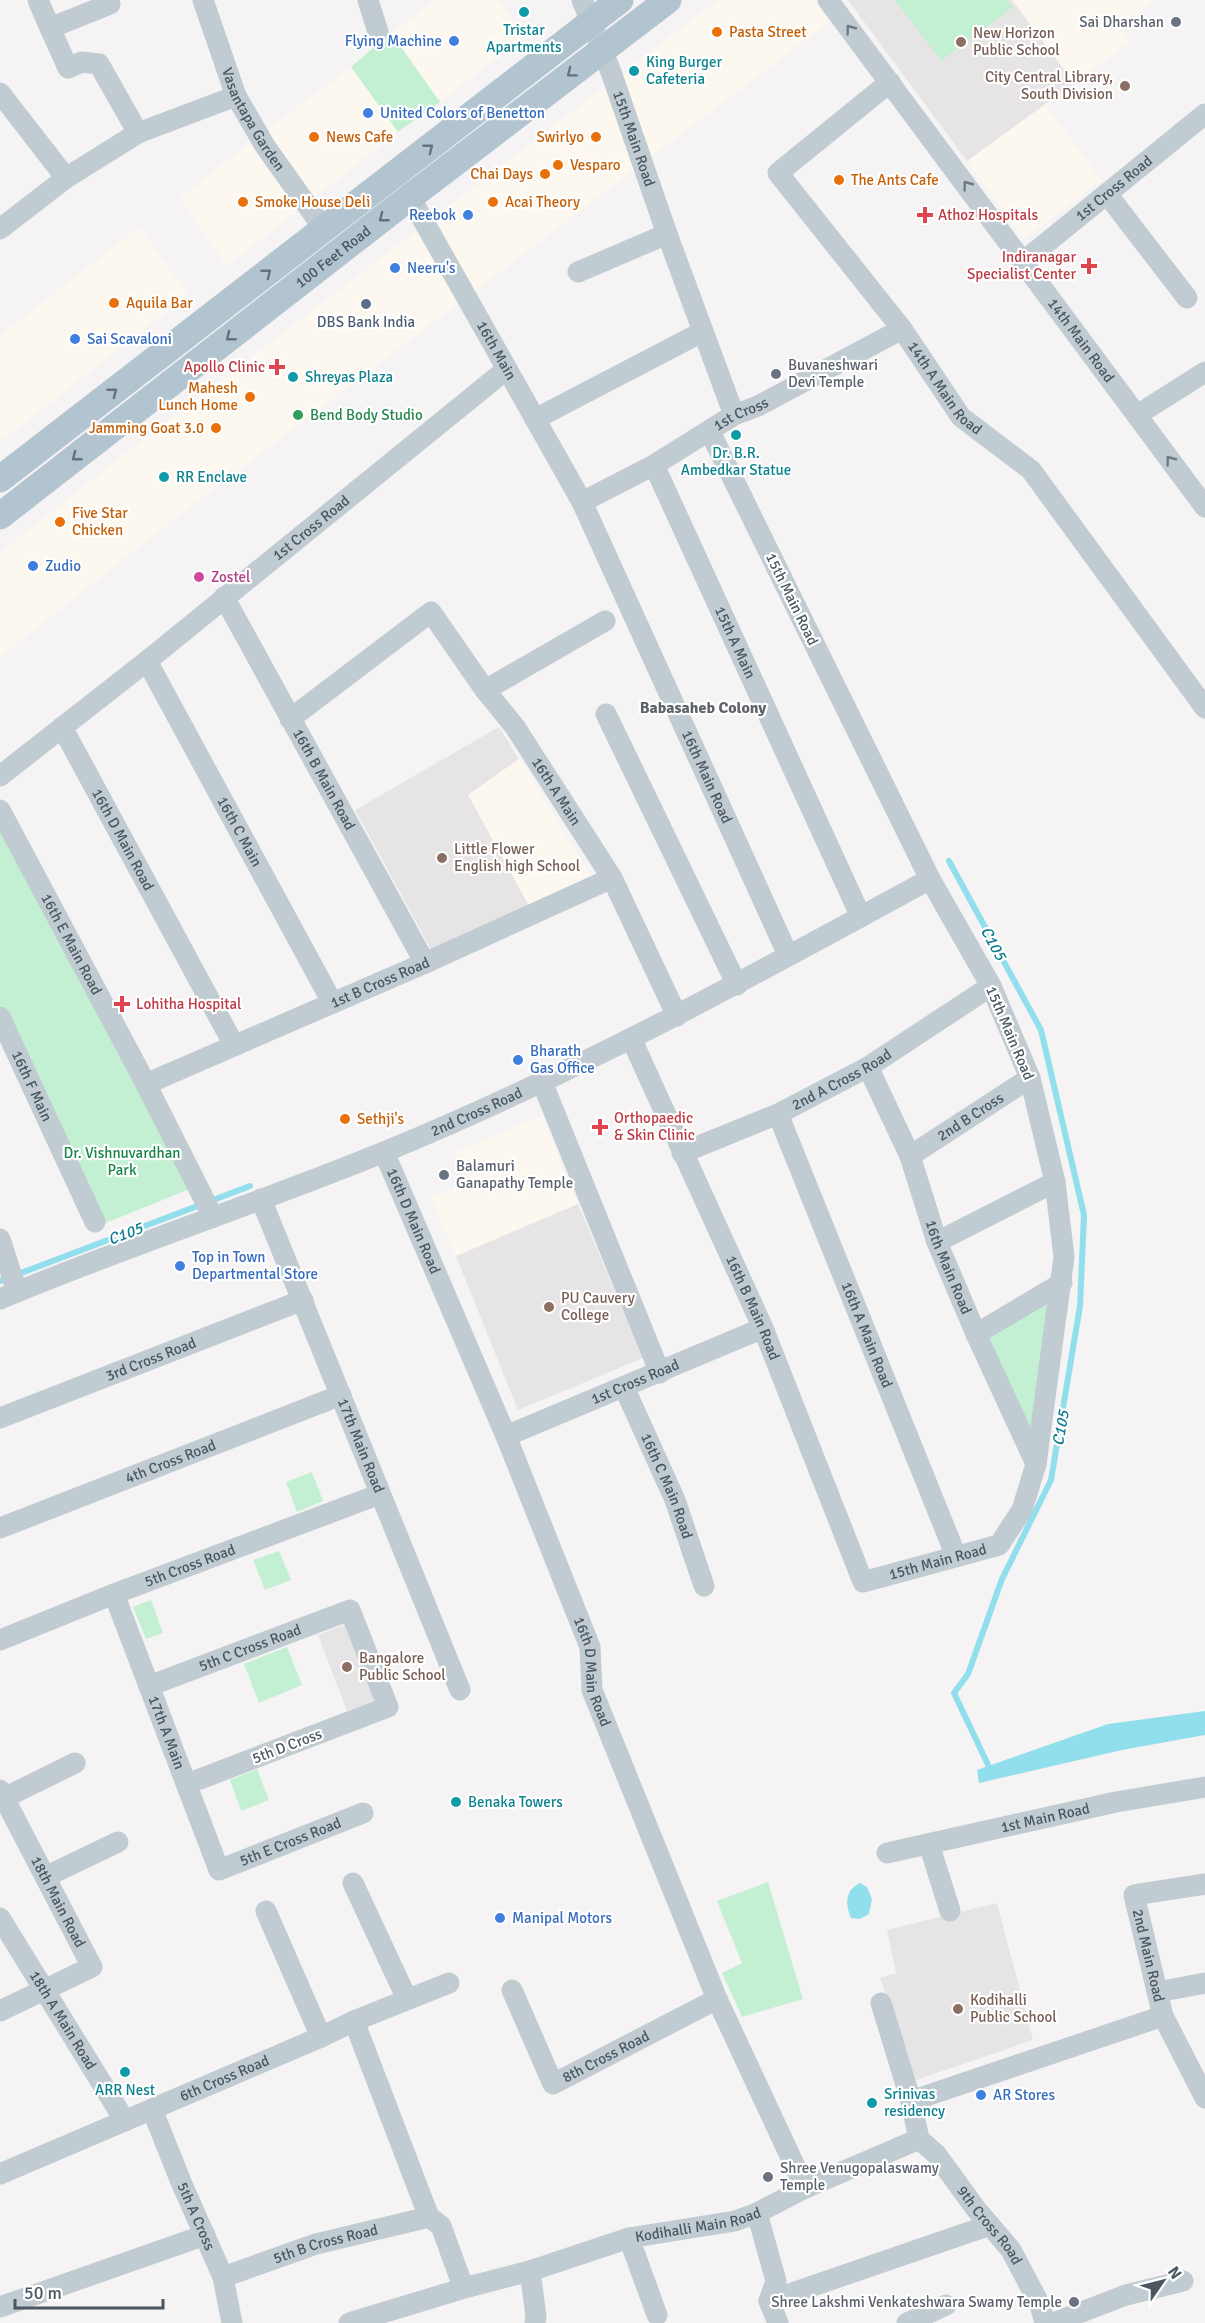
<svg xmlns="http://www.w3.org/2000/svg" width="1205" height="2323" viewBox="0 0 1205 2323" font-family="Signika,sans-serif">
<style>
.commercial{fill:#fdf8ef}
.education{fill:#e6e4e5}
.green{fill:#c3f0d2}
.water{fill:#91dfed}
.lines{fill:none;stroke-linecap:round;stroke-linejoin:round}
.stream{stroke:#91dfed;stroke-width:6}
.minor{stroke:#c1cbd2;stroke-width:21}
.major{stroke:#b3c4d1;stroke-width:27}
.oneway{stroke:#6e7a83}
.oneway2{stroke:#64727d}
.culture-dot{fill:#0f9aa8;stroke:#fff;stroke-width:2}
.worship-dot{fill:#6b7280;stroke:#fff;stroke-width:2}
.food-dot{fill:#e8710a;stroke:#fff;stroke-width:2}
.shop-dot{fill:#3f7fe0;stroke:#fff;stroke-width:2}
.education-dot{fill:#8d6e63;stroke:#fff;stroke-width:2}
.health-dot{fill:#e0444e;stroke:#fff;stroke-width:2}
.service-dot{fill:#5c6f8a;stroke:#fff;stroke-width:2}
.leisure-dot{fill:#2e9e5b;stroke:#fff;stroke-width:2}
.hotel-dot{fill:#d1479c;stroke:#fff;stroke-width:2}
.labels{text-anchor:middle;stroke-width:4.5;stroke-linejoin:round;paint-order:stroke}
.worship-label{font-size:15px;fill:#5b616d;stroke:#fff;text-anchor:start}
.culture-label{font-size:15px;fill:#0d838f;stroke:#fff;text-anchor:start}
.food-label{font-size:15px;fill:#c56008;stroke:#fff;text-anchor:start}
.education-label{font-size:15px;fill:#785e54;stroke:#fff;text-anchor:start}
.shop-label{font-size:15px;fill:#366cbe;stroke:#fff;text-anchor:start}
.street-label{font-size:15px;fill:#4a5761;stroke:#fff}
.health-label{font-size:15px;fill:#be3a42;stroke:#fff;text-anchor:start}
.service-label{font-size:15px;fill:#4e5e75;stroke:#fff}
.leisure-label{font-size:15px;fill:#27864d;stroke:#fff;text-anchor:start}
.hotel-label{font-size:15px;fill:#b23c85;stroke:#fff;text-anchor:start}
.park-label{font-size:15px;fill:#188548;stroke:#fff}
.neighbourhood-label{font-size:16px;font-weight:bold;fill:#5f6368;stroke:#fff}
.water-label{font-size:16px;font-style:italic;fill:#0e7d91;stroke:#fff}
</style>
<rect width="100%" height="100%" fill="#f5f3f3"/>
<g class="commercial">
<path d="M436 0H498L524 36 440 102 391 33Z"/>
<path d="M718 0H814L830 21 165 526 0 657V553L116 461Z"/>
<path d="M1012 0H1156L1119 27 1130 42 1074 83Z"/>
<path d="M351 67 398 132 227 266 180 198 264 132Z"/>
<path d="M1045 105 1101 180 1023 239 967 161Z"/>
<path d="M139 227 188 295 0 442V336Z"/>
<path d="M519 759 592 877 529 906 468 795Z"/>
<path d="M541 1116 578 1204 456 1256 431 1198 469 1182 456 1152Z"/>
</g>
<g class="education">
<path d="M848 0H1012L1074 83 967 161Z"/>
<path d="M499 727 519 759 468 795 529 906 432 951 355 810Z"/>
<path d="M578 1204 643 1358 518 1410 456 1256Z"/>
<path d="M346 1624 376 1700 347 1711 318 1635Z"/>
<path d="M997 1903 1033 2040 916 2080 880 1978 896 1973 887 1930Z"/>
</g>
<g class="green">
<path d="M895 0H1007L1013 7 941 61Z"/>
<path d="M391 33 440 102 398 132 351 67Z"/>
<path d="M0 823 190 1189 98 1226 0 1004Z"/>
<path d="M1051 1298 1029 1451 982 1338Z"/>
<path d="M312 1472 323 1501 297 1512 286 1482Z"/>
<path d="M279 1551 291 1580 265 1590 253 1560Z"/>
<path d="M151 1600 163 1633 146 1639 133 1607Z"/>
<path d="M287 1647 302 1685 259 1703 244 1664Z"/>
<path d="M257 1769 269 1800 241 1811 230 1780Z"/>
<path d="M768 1882 803 1999 742 2017 722 1973 742 1963 717 1901Z"/>
</g>
<g class="water">
<path d="M1205 1711V1735L1122 1750 979 1783 977 1770 1108 1724Z"/>
<path d="M860 1883 867 1887 872 1899 869 1914 860 1919 851 1918C845 1904 845 1890 860 1883Z"/>
</g>
<g class="lines">
<g class="stream">
<path d="M949 861 1041 1030 1084 1215 1080 1306 1051 1480 1002 1579 968 1674 954 1693 991 1771"/>
<path d="M0 1281 250 1186"/>
</g>
<g class="minor">
<path d="M38 0 50 28 110 4"/>
<path id="s1" d="M203 0 236 96 265 146 324 229"/>
<path d="M368 0 378 32"/>
<path id="s2" d="M582 0 611 72 667 234 734 415"/>
<path id="s3" d="M828 0 1205 507"/>
<path d="M50 28 68 68 82 62 99 64 138 133"/>
<path id="s4" d="M890 82 778 173 902 329 961 417 1031 470 1205 708"/>
<path d="M0 93 66 178"/>
<path d="M1107 194 1187 298"/>
<path id="s5" d="M410 197 582 502 788 955"/>
<path d="M0 229 66 178 138 133 236 96"/>
<path id="s6" d="M1023 262 1205 114"/>
<path d="M578 272 667 234"/>
<path d="M1137 415 1205 372"/>
<path d="M535 419 702 332"/>
<path id="s7" d="M654 465 861 917"/>
<path id="s8" d="M582 502 654 465 734 415 758 406 902 329"/>
<path id="s9" d="M224 597 425 963"/>
<path id="s10" d="M147 661 332 1002"/>
<path d="M485 690 605 621"/>
<path d="M606 714 737 985"/>
<path id="s11" d="M290 719 431 612 485 690 515 727 612 878 677 1016"/>
<path id="s12" d="M62 727 234 1045"/>
<path id="s13" d="M0 776 147 661 507 369"/>
<path id="s14" d="M0 810 146 1084 213 1217"/>
<path id="s15" d="M0 1017 95 1222"/>
<path id="s16" d="M631 1038 763 1328 863 1582 999 1545 1022 1510 1036 1464 1064 1257 1055 1182 1030 1078 991 986 930 879 710 432"/>
<path id="s17" d="M868 1067 910 1156 937 1242 976 1334 1036 1464"/>
<path d="M542 1082 660 1373"/>
<path id="s18" d="M146 1084 425 963 612 878"/>
<path id="s19" d="M778 1114 956 1556"/>
<path id="s20" d="M384 1152 506 1436 590 1647 592 1690 717 1999 805 2188"/>
<path id="s21" d="M682 1153 778 1114 868 1067 991 986"/>
<path id="s22" d="M910 1156 1030 1078"/>
<path id="s23" d="M261 1199 460 1690"/>
<path d="M0 1239 17 1292"/>
<path d="M937 1242 1055 1182"/>
<path id="s24" d="M0 1299C126 1246 257 1204 384 1152 572 1075 751 977 930 879"/>
<path d="M976 1334 1062 1283"/>
<path id="s25" d="M624 1387 675 1500 704 1586"/>
<path id="s26" d="M0 1418 303 1300"/>
<path id="s27" d="M506 1436 763 1328"/>
<path id="s28" d="M0 1528 341 1395"/>
<path id="s29" d="M114 1594 219 1870 363 1813"/>
<path id="s30" d="M0 1640 114 1594 380 1494"/>
<path id="s31" d="M149 1686 350 1610 388 1707 187 1784"/>
<path id="s32" d="M0 1790 92 1967 0 2011"/>
<path d="M4 1798 75 1763"/>
<path d="M929 1844 950 1911"/>
<path id="s33" d="M887 1853 1116 1802 1205 1787"/>
<path d="M45 1877 118 1842"/>
<path d="M353 1883 407 1999"/>
<path id="s34" d="M1205 1884 1134 1895 1163 2016 1205 2098"/>
<path d="M266 1911 321 2037"/>
<path id="s35" d="M0 1918 125 2121"/>
<path id="s36" d="M512 1990 553 2084 717 1999"/>
<path d="M1157 1992 1205 1983"/>
<path d="M881 2003 911 2101"/>
<path d="M354 2021 429 2217 441 2226 461 2281 468 2287"/>
<path id="s37" d="M152 2109 181 2182 223 2277 232 2323"/>
<path id="s38" d="M919 2139 936 2154 976 2209 1011 2250 1040 2305 1045 2323"/>
<path id="s39" d="M0 2174 321 2037 354 2021 449 1983"/>
<path d="M757 2213 776 2281 769 2301 778 2323"/>
<path d="M629 2238 657 2315"/>
<path d="M530 2271 536 2316 535 2323"/>
<path id="s40" d="M223 2277 316 2244 429 2217"/>
<path d="M769 2301 990 2225"/>
<path d="M0 2307 205 2235"/>
<path id="s41" d="M349 2323 468 2287 530 2271 629 2238 735 2221 757 2213 805 2188 919 2139 911 2101 1163 2016"/>
<path d="M907 2323 946 2305"/>
<path d="M1053 2323 1126 2295 1183 2281"/>
</g>
<g class="major">
<path d="M0 479 620 0"/>
<path id="s42" d="M0 516 410 197 668 0"/>
</g>
</g>
<defs><path id="oneway-chevron" d="M-2-3.5L2.5 0L-2 3.5" fill="none" stroke-width="1.6" stroke-linecap="round" stroke-linejoin="round" transform="scale(1.5)"/></defs>
<g class="oneway">
<use href="#oneway-chevron" transform="translate(850 29) rotate(-127)"/>
<use href="#oneway-chevron" transform="translate(967 185) rotate(-127)"/>
<use href="#oneway-chevron" transform="translate(1170 460) rotate(-127)"/>
</g>
<g class="oneway2">
<use href="#oneway-chevron" transform="translate(571 73) rotate(143)"/>
<use href="#oneway-chevron" transform="translate(429 148) rotate(-38)"/>
<use href="#oneway-chevron" transform="translate(383 218) rotate(142)"/>
<use href="#oneway-chevron" transform="translate(267 273) rotate(-38)"/>
<use href="#oneway-chevron" transform="translate(230 337) rotate(142)"/>
<use href="#oneway-chevron" transform="translate(113 392) rotate(-38)"/>
<use href="#oneway-chevron" transform="translate(76 457) rotate(142)"/>
</g>
<g class="culture-dot">
<circle cx="524" cy="12" r="6"/>
<circle cx="634" cy="71" r="6"/>
<circle cx="293" cy="377" r="6"/>
<circle cx="736" cy="435" r="6"/>
<circle cx="164" cy="477" r="6"/>
<circle cx="456" cy="1802" r="6"/>
<circle cx="125" cy="2072" r="6"/>
<circle cx="872" cy="2103" r="6"/>
</g>
<g class="worship-dot">
<circle cx="1176" cy="22" r="6"/>
<circle cx="776" cy="374" r="6"/>
<circle cx="444" cy="1175" r="6"/>
<circle cx="768" cy="2177" r="6"/>
<circle cx="1074" cy="2302" r="6"/>
</g>
<g class="food-dot">
<circle cx="717" cy="32" r="6"/>
<circle cx="314" cy="137" r="6"/>
<circle cx="596" cy="137" r="6"/>
<circle cx="558" cy="165" r="6"/>
<circle cx="545" cy="174" r="6"/>
<circle cx="839" cy="180" r="6"/>
<circle cx="243" cy="202" r="6"/>
<circle cx="493" cy="202" r="6"/>
<circle cx="114" cy="303" r="6"/>
<circle cx="250" cy="397" r="6"/>
<circle cx="216" cy="428" r="6"/>
<circle cx="60" cy="522" r="6"/>
<circle cx="345" cy="1119" r="6"/>
</g>
<g class="shop-dot">
<circle cx="454" cy="41" r="6"/>
<circle cx="368" cy="113" r="6"/>
<circle cx="468" cy="215" r="6"/>
<circle cx="395" cy="268" r="6"/>
<circle cx="75" cy="339" r="6"/>
<circle cx="33" cy="566" r="6"/>
<circle cx="518" cy="1060" r="6"/>
<circle cx="180" cy="1266" r="6"/>
<circle cx="500" cy="1918" r="6"/>
<circle cx="981" cy="2095" r="6"/>
</g>
<g class="education-dot">
<circle cx="961" cy="42" r="6"/>
<circle cx="1125" cy="86" r="6"/>
<circle cx="442" cy="858" r="6"/>
<circle cx="549" cy="1307" r="6"/>
<circle cx="347" cy="1667" r="6"/>
<circle cx="958" cy="2009" r="6"/>
</g>
<g class="health-dot">
<path d="M922 206h6v6h6v6h-6v6h-6v-6h-6v-6h6z"/>
<path d="M1086 257h6v6h6v6h-6v6h-6v-6h-6v-6h6z"/>
<path d="M274 358h6v6h6v6h-6v6h-6v-6h-6v-6h6z"/>
<path d="M119 995h6v6h6v6h-6v6h-6v-6h-6v-6h6z"/>
<path d="M597 1118h6v6h6v6h-6v6h-6v-6h-6v-6h6z"/>
</g>
<circle class="service-dot" cx="366" cy="304" r="6"/>
<circle class="leisure-dot" cx="298" cy="415" r="6"/>
<circle class="hotel-dot" cx="199" cy="577" r="6"/>
<g class="labels">
<g class="worship-label">
<text x="1164" y="27" text-anchor="end">Sai Dharshan</text>
<text x="788" y="370">Buvaneshwari<tspan x="788" dy="17">Devi Temple</tspan></text>
<text x="456" y="1171">Balamuri<tspan x="456" dy="17">Ganapathy Temple</tspan></text>
<text x="780" y="2173">Shree Venugopalaswamy<tspan x="780" dy="17">Temple</tspan></text>
<text x="1062" y="2307" text-anchor="end">Shree Lakshmi Venkateshwara Swamy Temple</text>
</g>
<g class="culture-label">
<text x="524" y="35" text-anchor="middle">Tristar<tspan x="524" dy="17">Apartments</tspan></text>
<text x="646" y="67">King Burger<tspan x="646" dy="17">Cafeteria</tspan></text>
<text x="305" y="382">Shreyas Plaza</text>
<text x="736" y="458" text-anchor="middle">Dr. B.R.<tspan x="736" dy="17">Ambedkar Statue</tspan></text>
<text x="176" y="482">RR Enclave</text>
<text x="468" y="1807">Benaka Towers</text>
<text x="125" y="2095" text-anchor="middle">ARR Nest</text>
<text x="884" y="2099">Srinivas<tspan x="884" dy="17">residency</tspan></text>
</g>
<g class="food-label">
<text x="729" y="37">Pasta Street</text>
<text x="326" y="142">News Cafe</text>
<text x="584" y="142" text-anchor="end">Swirlyo</text>
<text x="570" y="170">Vesparo</text>
<text x="533" y="179" text-anchor="end">Chai Days</text>
<text x="851" y="185">The Ants Cafe</text>
<text x="255" y="207">Smoke House Deli</text>
<text x="505" y="207">Acai Theory</text>
<text x="126" y="308">Aquila Bar</text>
<text x="238" y="393" text-anchor="end">Mahesh<tspan x="238" dy="17">Lunch Home</tspan></text>
<text x="204" y="433" text-anchor="end">Jamming Goat 3.0</text>
<text x="72" y="518">Five Star<tspan x="72" dy="17">Chicken</tspan></text>
<text x="357" y="1124">Sethji's</text>
</g>
<g class="education-label">
<text x="973" y="38">New Horizon<tspan x="973" dy="17">Public School</tspan></text>
<text x="1113" y="82" text-anchor="end">City Central Library,<tspan x="1113" dy="17">South Division</tspan></text>
<text x="454" y="854">Little Flower<tspan x="454" dy="17">English high School</tspan></text>
<text x="561" y="1303">PU Cauvery<tspan x="561" dy="17">College</tspan></text>
<text x="359" y="1663">Bangalore<tspan x="359" dy="17">Public School</tspan></text>
<text x="970" y="2005">Kodihalli<tspan x="970" dy="17">Public School</tspan></text>
</g>
<g class="shop-label">
<text x="442" y="46" text-anchor="end">Flying Machine</text>
<text x="380" y="118">United Colors of Benetton</text>
<text x="456" y="220" text-anchor="end">Reebok</text>
<text x="407" y="273">Neeru's</text>
<text x="87" y="344">Sai Scavaloni</text>
<text x="45" y="571">Zudio</text>
<text x="530" y="1056">Bharath<tspan x="530" dy="17">Gas Office</tspan></text>
<text x="192" y="1262">Top in Town<tspan x="192" dy="17">Departmental Store</tspan></text>
<text x="512" y="1923">Manipal Motors</text>
<text x="993" y="2100">AR Stores</text>
</g>
<g class="street-label">
<text dy="5" stroke="none"><textPath href="#s1" startOffset="130">Vasantapa Garden</textPath></text>
<text dy="5" stroke="none"><textPath href="#s2" startOffset="148">15th Main Road</textPath></text>
<text dy="5" stroke="none"><textPath href="#s6" startOffset="117">1st Cross Road</textPath></text>
<text dy="5" stroke="none"><textPath href="#s42" startOffset="422">100 Feet Road</textPath></text>
<text dy="5" stroke="none"><textPath href="#s3" startOffset="424">14th Main Road</textPath></text>
<text dy="5" stroke="none"><textPath href="#s5" startOffset="176">16th Main</textPath></text>
<text dy="5" stroke="none"><textPath href="#s4" startOffset="417">14th A Main Road</textPath></text>
<text dy="5" stroke="none"><textPath href="#s8" startOffset="182">1st Cross</textPath></text>
<text dy="5" stroke="none"><textPath href="#s13" startOffset="398">1st Cross Road</textPath></text>
<text transform="translate(792 599) rotate(64)" y="5">15th Main Road</text>
<text dy="5" stroke="none"><textPath href="#s7" startOffset="195">15th A Main</textPath></text>
<text dy="5" stroke="none"><textPath href="#s5" startOffset="652">16th Main Road</textPath></text>
<text dy="5" stroke="none"><textPath href="#s9" startOffset="208">16th B Main Road</textPath></text>
<text dy="5" stroke="none"><textPath href="#s11" startOffset="396">16th A Main</textPath></text>
<text dy="5" stroke="none"><textPath href="#s10" startOffset="194">16th C Main</textPath></text>
<text dy="5" stroke="none"><textPath href="#s12" startOffset="128">16th D Main Road</textPath></text>
<text dy="5" stroke="none"><textPath href="#s14" startOffset="152">16th E Main Road</textPath></text>
<text dy="5" stroke="none"><textPath href="#s18" startOffset="255">1st B Cross Road</textPath></text>
<text transform="translate(1010 1033) rotate(67)" y="5">15th Main Road</text>
<text dy="5" stroke="none"><textPath href="#s21" startOffset="176">2nd A Cross Road</textPath></text>
<text dy="5" stroke="none"><textPath href="#s15" startOffset="76">16th F Main</textPath></text>
<text dy="5" stroke="none"><textPath href="#s24" startOffset="512">2nd Cross Road</textPath></text>
<text dy="5" stroke="none"><textPath href="#s22" startOffset="72">2nd B Cross</textPath></text>
<text dy="5" stroke="none"><textPath href="#s20" startOffset="75">16th D Main Road</textPath></text>
<text dy="5" stroke="none"><textPath href="#s17" startOffset="216">16th Main Road</textPath></text>
<text dy="5" stroke="none"><textPath href="#s16" startOffset="296">16th B Main Road</textPath></text>
<text dy="5" stroke="none"><textPath href="#s19" startOffset="238">16th A Main Road</textPath></text>
<text dy="5" stroke="none"><textPath href="#s26" startOffset="162">3rd Cross Road</textPath></text>
<text dy="5" stroke="none"><textPath href="#s27" startOffset="140">1st Cross Road</textPath></text>
<text dy="5" stroke="none"><textPath href="#s23" startOffset="266">17th Main Road</textPath></text>
<text dy="5" stroke="none"><textPath href="#s28" startOffset="183">4th Cross Road</textPath></text>
<text dy="5" stroke="none"><textPath href="#s25" startOffset="108">16th C Main Road</textPath></text>
<text dy="5" stroke="none"><textPath href="#s16" startOffset="669">15th Main Road</textPath></text>
<text dy="5" stroke="none"><textPath href="#s30" startOffset="204">5th Cross Road</textPath></text>
<text dy="5" stroke="none"><textPath href="#s31" startOffset="108">5th C Cross Road</textPath></text>
<text dy="5" stroke="none"><textPath href="#s20" startOffset="561">16th D Main Road</textPath></text>
<text dy="5" stroke="none"><textPath href="#s29" startOffset="148">17th A Main</textPath></text>
<text transform="translate(287 1746) rotate(-21)" y="5">5th D Cross</text>
<text dy="5" stroke="none"><textPath href="#s33" startOffset="162">1st Main Road</textPath></text>
<text dy="5" stroke="none"><textPath href="#s29" startOffset="372">5th E Cross Road</textPath></text>
<text dy="5" stroke="none"><textPath href="#s32" startOffset="126">18th Main Road</textPath></text>
<text dy="5" stroke="none"><textPath href="#s34" startOffset="134">2nd Main Road</textPath></text>
<text dy="5" stroke="none"><textPath href="#s35" startOffset="120">18th A Main Road</textPath></text>
<text dy="5" stroke="none"><textPath href="#s36" startOffset="162">8th Cross Road</textPath></text>
<text dy="5" stroke="none"><textPath href="#s39" startOffset="244">6th Cross Road</textPath></text>
<text dy="5" stroke="none"><textPath href="#s37" startOffset="116">5th A Cross</textPath></text>
<text dy="5" stroke="none"><textPath href="#s41" startOffset="363">Kodihalli Main Road</textPath></text>
<text dy="5" stroke="none"><textPath href="#s38" startOffset="112">9th Cross Road</textPath></text>
<text dy="5" stroke="none"><textPath href="#s40" startOffset="108">5th B Cross Road</textPath></text>
</g>
<g class="health-label">
<text x="938" y="220">Athoz Hospitals</text>
<text x="1076" y="262" text-anchor="end">Indiranagar<tspan x="1076" dy="17">Specialist Center</tspan></text>
<text x="265" y="372" text-anchor="end">Apollo Clinic</text>
<text x="136" y="1009">Lohitha Hospital</text>
<text x="614" y="1123">Orthopaedic<tspan x="614" dy="17">&amp; Skin Clinic</tspan></text>
</g>
<g class="service-label">
<text x="366" y="327">DBS Bank India</text>
</g>
<g class="leisure-label">
<text x="310" y="420">Bend Body Studio</text>
</g>
<g class="hotel-label">
<text x="211" y="582">Zostel</text>
</g>
<g class="park-label">
<text x="122" y="1158">Dr. Vishnuvardhan<tspan x="122" dy="17">Park</tspan></text>
</g>
<g class="neighbourhood-label">
<text x="703" y="713">Babasaheb Colony</text>
</g>
<g class="water-label">
<text transform="translate(994 943) rotate(61)" y="6">C105</text>
<text transform="translate(125 1233) rotate(-21)" y="6">C105</text>
<text transform="translate(1060 1428) rotate(-80)" y="6">C105</text>
</g>
</g>
<g transform="translate(1163 2281) rotate(55)" stroke="#ffffff" stroke-width="4.5" paint-order="stroke">
<path d="M0-4.5L10 22L0 15L-10 22Z" fill="#4a5761"/>
<text y="-9" font-size="16" font-weight="bold" text-anchor="middle" fill="#4a5761">N</text>
</g>
<path d="M15 2299v9h148v-9" fill="none" stroke="#4a5761" stroke-width="3"/>
<text x="24" y="2299" font-size="18" fill="#4a5761" stroke="#ffffff" stroke-width="4.5" paint-order="stroke">50 m</text>
</svg>
